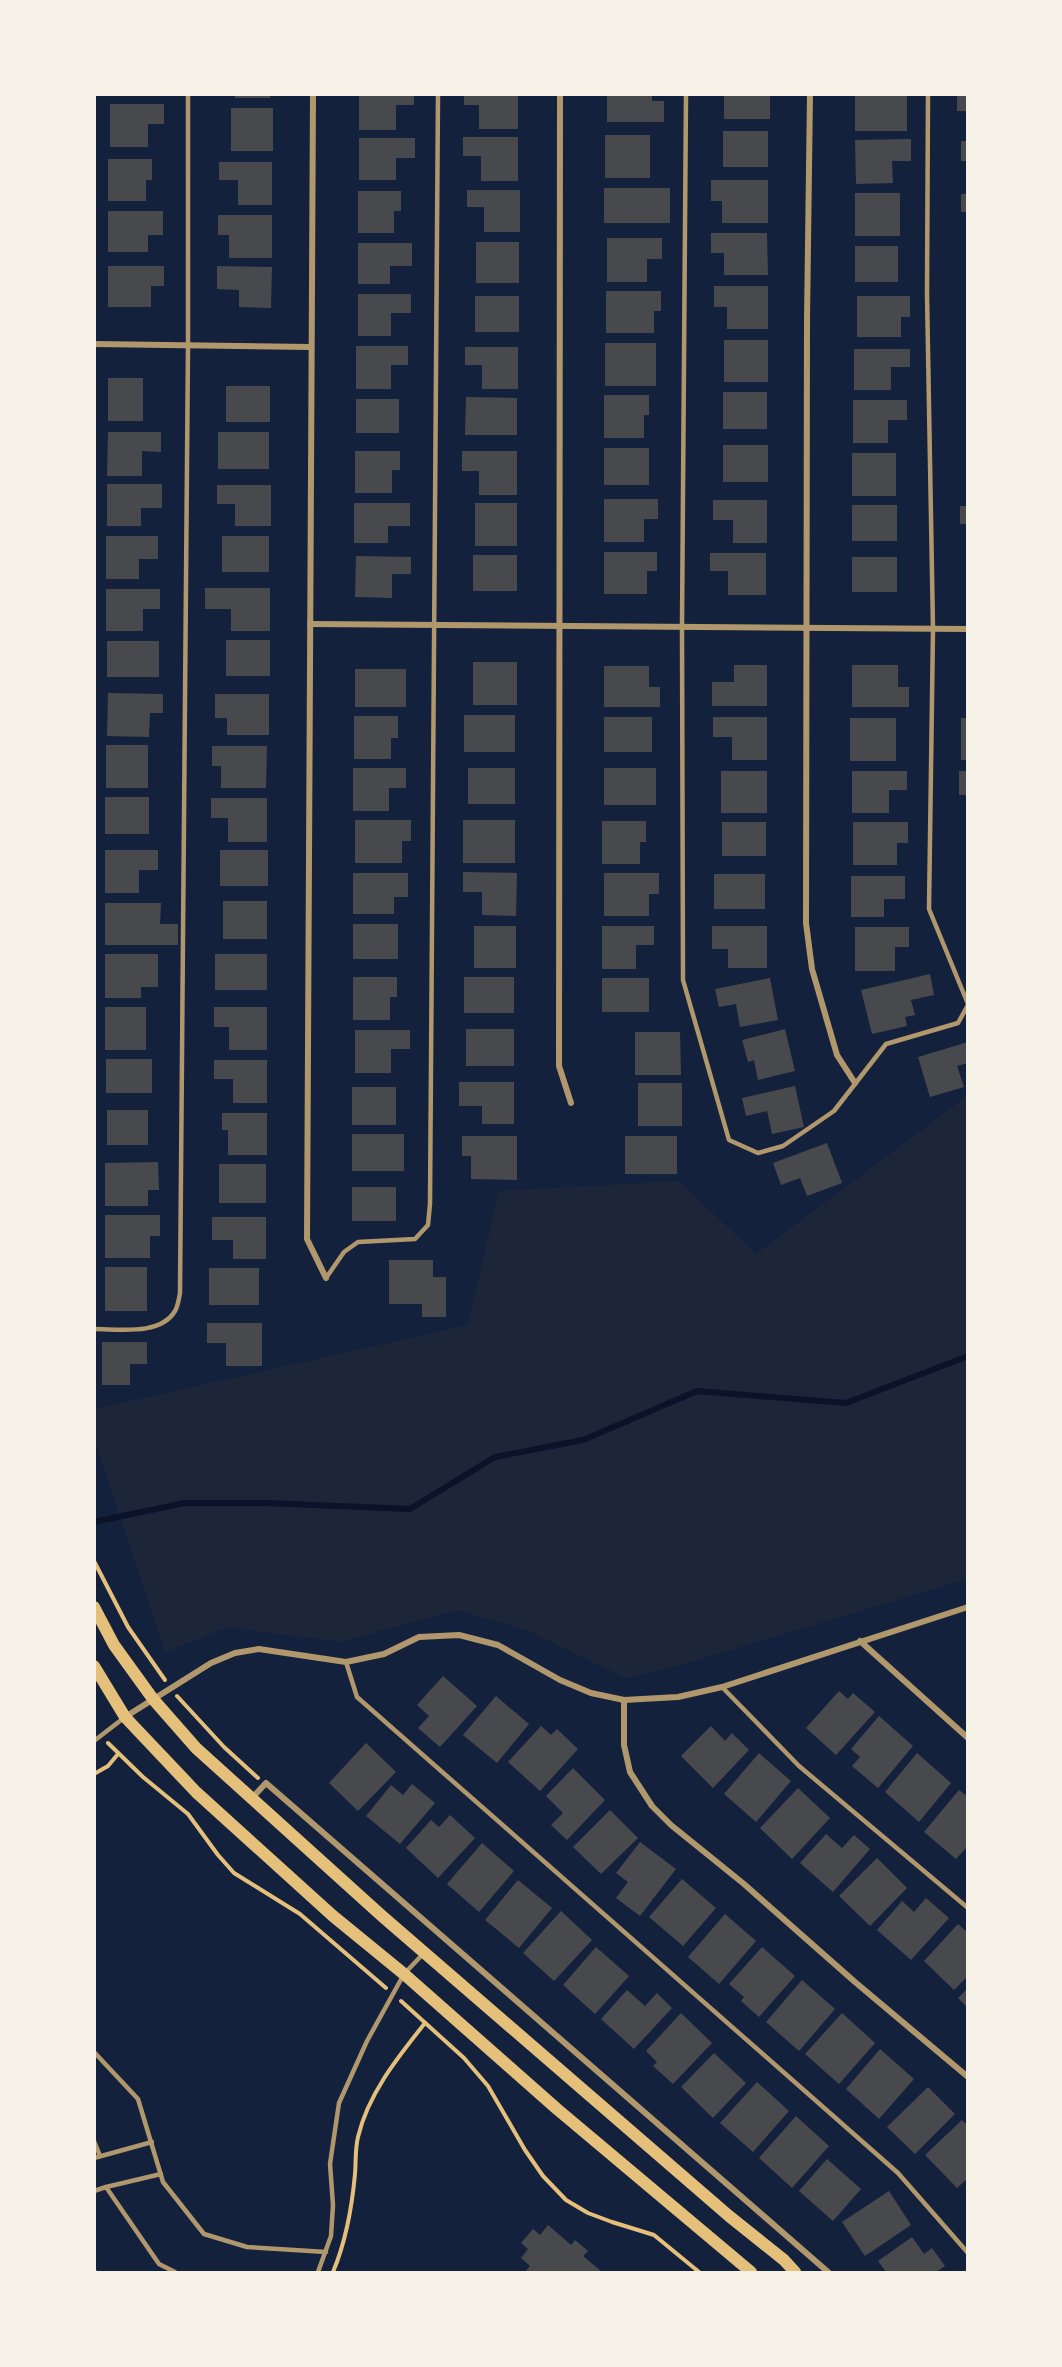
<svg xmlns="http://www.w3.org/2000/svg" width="1062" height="2367" viewBox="0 0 1062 2367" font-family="Commissioner,sans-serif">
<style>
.green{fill:#1d2539}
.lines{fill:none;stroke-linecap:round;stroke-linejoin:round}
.stream{stroke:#0b132b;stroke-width:6}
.building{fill:#48494c}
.path{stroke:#e5c07b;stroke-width:4}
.service{stroke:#b1986c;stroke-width:4.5}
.minor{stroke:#b1986c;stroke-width:6}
.secondary{stroke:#e5c07b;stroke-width:12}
</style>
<rect width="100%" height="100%" fill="#14213d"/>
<path class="green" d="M967 1096V1579L677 1666 626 1678 526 1630 457 1610 340 1642 228 1627 165 1652 95 1441V1409L468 1325 499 1191 679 1181 756 1254Z"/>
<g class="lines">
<path class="stream" d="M94 1522 184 1503H267L410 1509 495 1457 583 1440 697 1391 846 1403 968 1356"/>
</g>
<g class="building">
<rect x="235" y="94" width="35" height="4"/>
<path d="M359 94H414V105H396V130H359Z"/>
<path d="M464 94H518V129H479V105H464Z"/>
<path d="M607 94H652V101H664V122H607Z"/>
<rect x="724" y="94" width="46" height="25"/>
<rect x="855" y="94" width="52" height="37"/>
<rect x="957" y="94" width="11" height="17"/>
<path d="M110 104H164V124H148V147H110Z"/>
<rect x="231" y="108" width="42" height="43"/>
<rect x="723" y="131" width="45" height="36"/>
<rect x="605" y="135" width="45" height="43"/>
<path d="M463 137H518V181H481V156H463Z"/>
<path d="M359 138H415V158H396V180H359Z"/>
<path d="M911 139V161H892L893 183 856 184 855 140Z"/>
<rect x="961" y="141" width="7" height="20"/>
<path d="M108 159H152V180H146V201H108Z"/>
<path d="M219 162H272V205H238V180H219Z"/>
<path d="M711 180H768V223H722V201H711Z"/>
<rect x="604" y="188" width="66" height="35"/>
<path d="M467 190H520V232H484V207H467Z"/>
<path d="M358 191H401V211H394V233H358Z"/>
<rect x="855" y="193" width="45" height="43"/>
<rect x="961" y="194" width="7" height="18"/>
<path d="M108 211H163V235H148V252H108Z"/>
<path d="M218 215H272V258H229V235H218Z"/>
<path d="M711 233H767L768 275H724V253H711Z"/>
<path d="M607 238H662V259H647V282H607Z"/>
<rect x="476" y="242" width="43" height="41"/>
<path d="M358 243H412V266H390V284H358Z"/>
<rect x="855" y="246" width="43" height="36"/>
<path d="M108 266H164V286H151V307H108Z"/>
<path d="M217 266 272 267 271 308 239 307V290L217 289Z"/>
<path d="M714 286H768V329H727V307H714Z"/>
<path d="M606 291H661V311H654V333H606Z"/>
<path d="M358 294H411V313H391V336H358Z"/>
<rect x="475" y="296" width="44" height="36"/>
<path d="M857 296H910V317H901V337H857Z"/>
<rect x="724" y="340" width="44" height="42"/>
<rect x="605" y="343" width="51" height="43"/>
<path d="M356 346H408V365H391V389H356Z"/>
<path d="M465 347H518V389H482V365H465Z"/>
<path d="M854 349H910V367H891V390H854Z"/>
<rect x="108" y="378" width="35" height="43"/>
<rect x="226" y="386" width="44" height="36"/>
<rect x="723" y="392" width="44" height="37"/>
<path d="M604 395H649V415H644V438H604Z"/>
<path d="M466 397 517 398V435H465Z"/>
<rect x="356" y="399" width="43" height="34"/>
<path d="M853 400H907V420H888V443H853Z"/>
<path d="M108 432H161V452L142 451V476H107Z"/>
<rect x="218" y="432" width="51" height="37"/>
<rect x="723" y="445" width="45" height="37"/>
<rect x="604" y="448" width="45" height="37"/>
<path d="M355 451H400V470H392V493H355Z"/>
<path d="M462 451H517V495H479V471H462Z"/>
<rect x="852" y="453" width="44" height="43"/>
<path d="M107 484H162V508H141V526H107Z"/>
<path d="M217 485H271V526H235V504H217Z"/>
<path d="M604 499H658V519H644V542H604Z"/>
<path d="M713 500H767V543H733V520H713Z"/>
<path d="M354 503H410V526H388V543H354Z"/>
<rect x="475" y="503" width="42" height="43"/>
<rect x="852" y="505" width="45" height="36"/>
<rect x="960" y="506" width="8" height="18"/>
<path d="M106 536H158V559H139V579H106Z"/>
<rect x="222" y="536" width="47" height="36"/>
<path d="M604 552H657V571H647V594H604Z"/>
<path d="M710 553H766V595H728V571H710Z"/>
<rect x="473" y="555" width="44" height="36"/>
<path d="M356 556 411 557V574H392V598L355 597Z"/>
<rect x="852" y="557" width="45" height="35"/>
<path d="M205 588H270V631H231V609H205Z"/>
<path d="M106 589H160V609H143V631H106Z"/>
<rect x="226" y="640" width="44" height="36"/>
<rect x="107" y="641" width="52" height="36"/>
<rect x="473" y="662" width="44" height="43"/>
<path d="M734 665H767V706H712V682H734Z"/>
<path d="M852 665H898V687H909V707H852Z"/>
<path d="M604 666H649V687H660V707H604Z"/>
<rect x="355" y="669" width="51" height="38"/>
<path d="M108 693 163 694V713H150L149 737 107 736Z"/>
<path d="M215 694H269V735H227V718H215Z"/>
<rect x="464" y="715" width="51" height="37"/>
<path d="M354 716H398V738H391V759H354Z"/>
<rect x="604" y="717" width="48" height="35"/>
<path d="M713 717H767V760H732V737H713Z"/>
<rect x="850" y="718" width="46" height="43"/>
<rect x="961" y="718" width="7" height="42"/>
<rect x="106" y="745" width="42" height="43"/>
<path d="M212 746H267L266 788H221V766H212Z"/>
<path d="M353 768H406V788H389V811H353Z"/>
<rect x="468" y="768" width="47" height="36"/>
<rect x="604" y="768" width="52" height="37"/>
<rect x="721" y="771" width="46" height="42"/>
<path d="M852 771H907V790H889V813H852Z"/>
<rect x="959" y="771" width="9" height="24"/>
<rect x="105" y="797" width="44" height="37"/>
<path d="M211 798H267V842H228V818H211Z"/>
<path d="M355 820H411V841H402V863H355Z"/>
<rect x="463" y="820" width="52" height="43"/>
<path d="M602 821H646V842H640V864H602Z"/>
<rect x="722" y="822" width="44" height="34"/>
<path d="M853 822H908V843H897V865H853Z"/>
<path d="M105 850H158V870H139V893H105Z"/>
<rect x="220" y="850" width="48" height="36"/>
<path d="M463 872 517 873 516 916 482 915V892H463Z"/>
<path d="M353 873H408V897H394V914H353Z"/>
<path d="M604 873H659V894H649V916H604Z"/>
<rect x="714" y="874" width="51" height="35"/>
<path d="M851 876H905V899H884V917H851Z"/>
<rect x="223" y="901" width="44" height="38"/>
<path d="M105 903H161L160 924H178V945H105Z"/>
<rect x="353" y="924" width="45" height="35"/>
<rect x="474" y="926" width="42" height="42"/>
<path d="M602 926H654V945H636V969H602Z"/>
<path d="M712 926H767V968H728V949H712Z"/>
<path d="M855 927H909V947H895V971H855Z"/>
<path d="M105 954H158V987H141V998H105Z"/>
<rect x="215" y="954" width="52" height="36"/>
<path d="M930 974 934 995 911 1000 915 1015 905 1017 907 1026 872 1034 861 990Z"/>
<path d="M353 977H397V997H390V1020H353Z"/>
<rect x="464" y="977" width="50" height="36"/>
<rect x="602" y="978" width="47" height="34"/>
<path d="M770 978 778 1020 740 1027 736 1004 719 1007 715 989Z"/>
<rect x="105" y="1007" width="41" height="43"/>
<path d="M214 1007H267V1050H229V1027H214Z"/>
<rect x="466" y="1029" width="48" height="37"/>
<path d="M785 1029 795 1071 758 1080 754 1060 748 1062 742 1040Z"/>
<path d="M355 1030H410V1049H391V1073H355Z"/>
<path d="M635 1032H680L681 1075H635Z"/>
<path d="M968 1042V1063L957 1066 964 1087 930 1097 918 1057Z"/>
<rect x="106" y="1059" width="46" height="34"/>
<path d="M214 1060H267V1103H233V1079H214Z"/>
<path d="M459 1082H514V1124H482V1106H459Z"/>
<rect x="638" y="1083" width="44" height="43"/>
<path d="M795 1086 804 1127 772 1134 767 1111 746 1116 742 1098Z"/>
<rect x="352" y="1087" width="44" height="38"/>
<rect x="107" y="1110" width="41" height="35"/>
<path d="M222 1113H267V1155H228V1130H222Z"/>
<rect x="352" y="1134" width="52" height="37"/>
<path d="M462 1136H517V1180L471 1179V1156H462Z"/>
<rect x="625" y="1136" width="52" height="38"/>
<path d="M827 1143 842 1183 807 1196 800 1178 781 1185 773 1163Z"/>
<path d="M158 1162 159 1190H148V1206H105V1163Z"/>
<rect x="219" y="1164" width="47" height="39"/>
<rect x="352" y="1187" width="44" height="34"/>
<path d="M105 1215H160V1236H150V1258H105Z"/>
<path d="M212 1217H266V1259H233V1240H212Z"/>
<path d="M389 1260H433V1277H446V1317H422V1304H389Z"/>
<rect x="105" y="1267" width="42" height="44"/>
<rect x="209" y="1268" width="50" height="37"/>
<path d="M207 1323H262V1366H226V1343H207Z"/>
<path d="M102 1342H147V1364H130V1385H102Z"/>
<path d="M443 1676 477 1706 440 1747 418 1728 429 1716 417 1705Z"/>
<path d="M839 1691 848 1699 853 1693 875 1712 836 1755 806 1728Z"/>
<path d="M496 1696 529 1724 497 1763 463 1735Z"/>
<path d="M879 1716 913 1746 878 1788 852 1766 860 1757 851 1749Z"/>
<path d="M541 1726 551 1735 557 1729 578 1749 540 1791 508 1762Z"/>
<path d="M711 1726 725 1741 732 1733 749 1750 713 1788 681 1756Z"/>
<path d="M366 1743 396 1772 358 1811 329 1783Z"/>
<path d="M759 1753 791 1781 756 1822 724 1794Z"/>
<path d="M917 1753 951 1783 919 1822 885 1792Z"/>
<path d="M573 1768 605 1800 567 1840 551 1825 563 1813 546 1796Z"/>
<path d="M412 1784 435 1803 400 1844 366 1816 391 1785 403 1795Z"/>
<path d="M798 1788 830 1818 792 1859 760 1828Z"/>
<path d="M959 1790 968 1797V1846L956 1859 924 1832Z"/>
<path d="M610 1810 638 1838 601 1874 573 1847Z"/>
<path d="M450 1815 475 1838 438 1878 406 1848 431 1820 439 1827Z"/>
<path d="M826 1834 842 1848 854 1835 870 1849 833 1892 800 1863Z"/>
<path d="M640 1842 676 1869 640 1916 616 1898 628 1882 616 1873Z"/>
<path d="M482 1843 514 1871 479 1912 447 1884Z"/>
<path d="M877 1858 907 1888 870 1926 839 1896Z"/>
<path d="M682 1879 716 1908 683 1946 649 1917Z"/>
<path d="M518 1880 552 1908 519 1948 485 1920Z"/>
<path d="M926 1898 949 1918 911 1960 877 1930 902 1901 914 1912Z"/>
<path d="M561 1911 592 1940 554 1981 523 1953Z"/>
<path d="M725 1914 756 1941 719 1984 688 1957Z"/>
<path d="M958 1924 968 1933V1976L954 1990 924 1961Z"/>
<path d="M596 1947 629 1976 595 2014 563 1985Z"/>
<path d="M762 1947 795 1976 759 2017 741 2001 744 1997 729 1984Z"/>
<path d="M802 1980 835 2009 799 2051 766 2022Z"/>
<path d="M968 1988V2008L958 1998Z"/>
<path d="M627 1990 645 2006 657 1993 672 2008 634 2049 601 2019Z"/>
<path d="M681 2013 712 2043 673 2084 653 2066 657 2062 646 2051Z"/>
<path d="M842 2013 875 2043 839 2084 805 2054Z"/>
<path d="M880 2049 914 2079 879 2119 846 2089Z"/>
<path d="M714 2053 746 2083 713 2118 681 2087Z"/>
<path d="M757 2082 789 2111 753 2152 720 2123Z"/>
<path d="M928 2087 955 2114 915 2154 887 2127Z"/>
<path d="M796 2116 829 2146 792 2188 759 2158Z"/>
<path d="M962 2120 968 2126V2178L957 2188 925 2155Z"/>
<path d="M827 2159 861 2189 833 2221 799 2191Z"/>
<path d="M889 2191 911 2225 865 2256 842 2222Z"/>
<path d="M548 2225 571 2245 575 2240 588 2251 583 2256 602 2272H525L530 2266 521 2258 528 2249 521 2243 533 2229 540 2235Z"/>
<path d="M912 2237 924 2254 932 2248 945 2266 936 2272H886L878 2261Z"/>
</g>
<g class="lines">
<g class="path">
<path d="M94 1561 128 1627 165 1680"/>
<path d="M177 1696 224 1747 258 1778"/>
<path d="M108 1743 143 1777 188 1814 218 1855 234 1873 300 1914 386 1988"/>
<path d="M94 1774 108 1766 118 1754"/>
<path d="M401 2001 464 2058 488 2086 525 2150 543 2176 566 2200 588 2213 612 2222 654 2235 699 2272"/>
<path d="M333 2272C346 2241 352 2207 355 2174 356 2162 355 2149 358 2137 368 2094 398 2057 425 2023"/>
</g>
<g class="service">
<path d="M686 94 682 626 683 980 729 1140 758 1153 783 1146 834 1111 886 1044 958 1023 968 1005"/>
<path d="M928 94 927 294 933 629 929 909 968 1004"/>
<path d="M326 1278 344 1252 358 1242 415 1239 428 1225 430 1204 438 94"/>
<path d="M94 1329C119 1329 160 1336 175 1311 178 1306 179 1298 180 1293L188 345V94"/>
<path d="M346 1662 357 1697 898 2173 968 2253"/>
<path d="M722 1687 799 1766 968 1908"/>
<path d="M94 1741 125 1717"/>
<path d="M94 2052 138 2099 163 2182 204 2234 247 2247 326 2252"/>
<path d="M94 2141 100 2156"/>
<path d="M94 2158 152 2142"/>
<path d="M106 2187 161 2174"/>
<path d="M94 2191 106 2187 159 2264 175 2272"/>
<path d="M94 2272H95"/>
<path d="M318 2272 331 2236 333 2205 330 2164 339 2103 367 2041 404 1974 423 1954"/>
</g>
<g class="minor">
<path d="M313 94 307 1239 326 1278"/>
<path d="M560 94 559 1066 571 1103"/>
<path d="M810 94 807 320 806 923 812 969 837 1055 855 1083"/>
<path d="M94 344 310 347"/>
<path d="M310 624 968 629"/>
<path d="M860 1641 968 1738"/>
<path d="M624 1700V1745L630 1772 652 1806 671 1825 744 1884 855 1982 968 2077"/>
<path d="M125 1717 211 1663 235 1653 259 1649 346 1662 384 1654 419 1637 459 1635 498 1645 560 1680 591 1693 624 1700 678 1697 722 1687 968 1607"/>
<path d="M251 1799 266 1783 828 2272"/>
</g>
<g class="secondary">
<path d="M94 1607 114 1645 153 1699 196 1748 382 1916 729 2216 784 2260 795 2272"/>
<path d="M94 1666 125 1717 196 1792 333 1916 404 1974 557 2109 751 2272"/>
</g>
</g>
<rect width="1062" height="2367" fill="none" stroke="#f6f1e7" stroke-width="192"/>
</svg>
